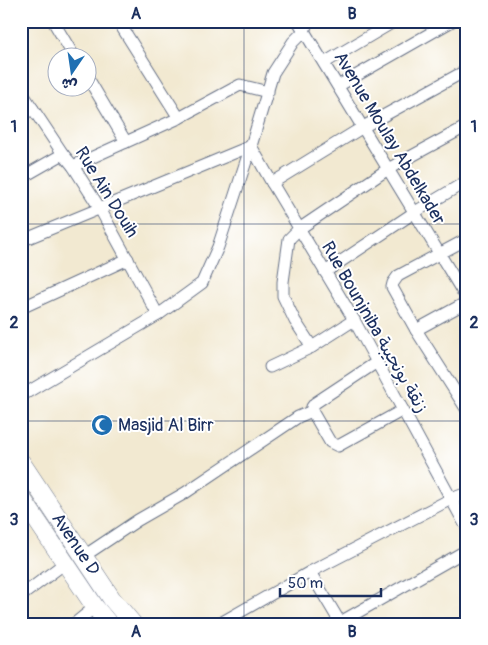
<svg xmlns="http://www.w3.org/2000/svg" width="488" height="645" viewBox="0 0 488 645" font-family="Pangolin,'Playpen Sans Arabic',sans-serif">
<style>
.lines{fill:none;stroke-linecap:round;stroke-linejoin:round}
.minor-casing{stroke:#667086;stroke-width:13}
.primary-casing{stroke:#667086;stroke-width:19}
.minor{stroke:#fff;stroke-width:11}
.primary{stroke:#fff;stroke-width:18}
.grid{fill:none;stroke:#1b2f5e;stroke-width:1;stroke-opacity:0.55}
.labels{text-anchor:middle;stroke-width:4;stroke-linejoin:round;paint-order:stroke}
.street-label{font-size:18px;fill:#1b2f5e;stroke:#fff}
.poi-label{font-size:18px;fill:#1b2f5e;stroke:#fff;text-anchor:start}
.neatline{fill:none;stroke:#1b2f5e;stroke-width:2}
.grid-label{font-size:16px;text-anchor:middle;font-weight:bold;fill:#1b2f5e}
</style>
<rect width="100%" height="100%" fill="#fff"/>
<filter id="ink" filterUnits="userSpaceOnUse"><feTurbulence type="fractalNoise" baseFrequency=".02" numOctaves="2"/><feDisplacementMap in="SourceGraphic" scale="10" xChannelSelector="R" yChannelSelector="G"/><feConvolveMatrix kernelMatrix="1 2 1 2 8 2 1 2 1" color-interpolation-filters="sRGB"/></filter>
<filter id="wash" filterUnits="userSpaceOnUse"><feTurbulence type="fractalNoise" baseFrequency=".0096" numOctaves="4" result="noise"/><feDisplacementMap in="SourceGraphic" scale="20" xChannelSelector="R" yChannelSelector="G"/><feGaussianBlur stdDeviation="1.12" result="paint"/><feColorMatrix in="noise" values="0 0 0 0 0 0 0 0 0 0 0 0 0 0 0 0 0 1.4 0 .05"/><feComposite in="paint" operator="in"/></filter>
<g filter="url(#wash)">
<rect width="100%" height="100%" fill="#f2e9d1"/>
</g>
<g filter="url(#ink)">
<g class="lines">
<g class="minor-casing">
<g id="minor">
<path d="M53 21 75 58"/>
<path d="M118 21 179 118"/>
<path d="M298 21 467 299"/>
<path d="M324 63 395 21"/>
<path d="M88 78 126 142 179 118 240 85 268 92"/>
<path d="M338 86 452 21"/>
<path d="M21 91 63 154 73 166 99 207 158 315"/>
<path d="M21 115 33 109"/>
<path d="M73 166 126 142"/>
<path d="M21 178 63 154"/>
<path d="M272 183 363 127 467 70"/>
<path d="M467 239 398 276 393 283 392 287 416 330 467 410"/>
<path d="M21 241 251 146 272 183 354 320 467 528"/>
<path d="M325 272 415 212 467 181"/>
<path d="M21 308 128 259"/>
<path d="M354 320 312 347 295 321 283 296V282L289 239 299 229 388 169 467 126"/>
<path d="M416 330 467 302"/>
<path d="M377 362 315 403 312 407V411L330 442 338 446 403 410"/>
<path d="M270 367 312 347"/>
<path d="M21 396 158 315 202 283 218 247 251 146 273 73 293 42 304 31 308 21"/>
<path d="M84 556 138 520 185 493 298 417 312 411"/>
<path d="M310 572 341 624"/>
<path d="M21 596 65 563"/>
<path d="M74 624 95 607"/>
<path d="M219 624 310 572 451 499 467 493"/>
<path d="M337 624 467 550"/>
</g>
</g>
<g class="primary-casing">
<g id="primary">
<path d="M21 462 112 599 133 624"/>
<path d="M21 497 95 607 109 624"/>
</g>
</g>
<use href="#minor" class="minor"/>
<use href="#primary" class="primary"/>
</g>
</g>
<path class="grid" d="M244 21V624M21 224H467M21 421H467"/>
<defs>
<g id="mosque-disc" transform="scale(1.125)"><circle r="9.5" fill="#1f6fb2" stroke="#fff"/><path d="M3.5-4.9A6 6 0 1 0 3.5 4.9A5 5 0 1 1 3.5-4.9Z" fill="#fff"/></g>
</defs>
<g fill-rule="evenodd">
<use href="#mosque-disc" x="102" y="425"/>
</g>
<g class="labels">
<g class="street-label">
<text transform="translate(390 138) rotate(59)" y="6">Avenue Moulay Abdelkader</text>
<text transform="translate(107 192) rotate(58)" y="6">Rue Ain Douih</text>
<text transform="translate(375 327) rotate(60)" y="6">Rue Bounjniba زنقة بونجيبة</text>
<text transform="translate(76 544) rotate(56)" y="6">Avenue D</text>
</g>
<g class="poi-label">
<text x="118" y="431">Masjid Al Birr</text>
</g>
</g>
<rect width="488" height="645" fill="none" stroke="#fff" stroke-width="55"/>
<g transform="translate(72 72) rotate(193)"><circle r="24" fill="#ffffff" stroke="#a4acbf"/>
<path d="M0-4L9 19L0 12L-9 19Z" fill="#1f6fb2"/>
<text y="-8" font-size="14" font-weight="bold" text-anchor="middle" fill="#1b2f5e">ش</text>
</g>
<path d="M280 588v8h101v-8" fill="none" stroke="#1b2f5e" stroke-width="2.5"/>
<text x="288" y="588" font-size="15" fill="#1b2f5e" stroke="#ffffff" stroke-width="4" paint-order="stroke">50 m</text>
<rect x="28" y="28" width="432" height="590" class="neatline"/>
<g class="grid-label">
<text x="136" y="19">A</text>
<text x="352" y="19">B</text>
<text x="14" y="132">1</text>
<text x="474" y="132">1</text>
<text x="14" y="328">2</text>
<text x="474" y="328">2</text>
<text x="14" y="525">3</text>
<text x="474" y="525">3</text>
<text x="136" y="637">A</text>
<text x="352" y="637">B</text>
</g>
</svg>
